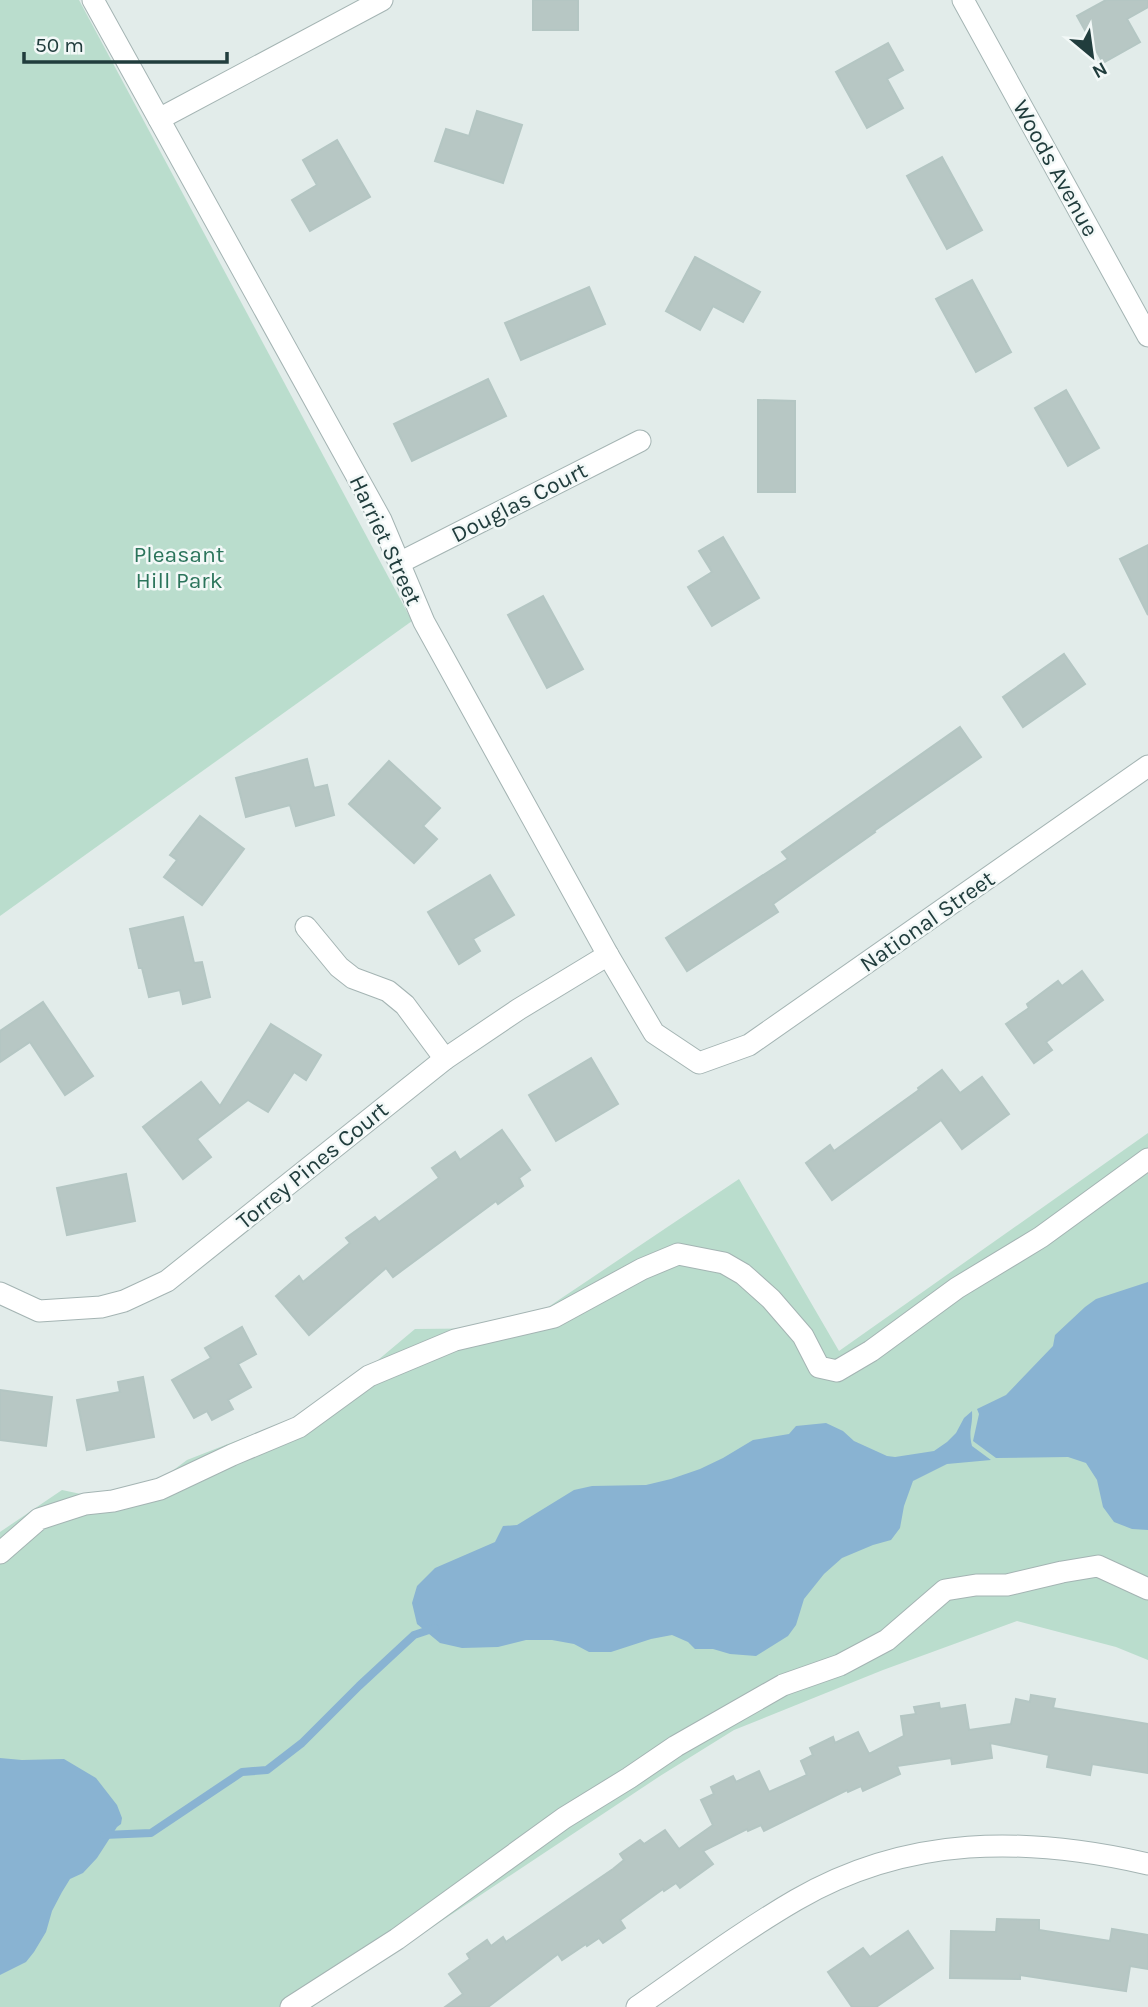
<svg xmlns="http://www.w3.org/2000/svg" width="1148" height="2007" viewBox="0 0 1148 2007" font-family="Karla,sans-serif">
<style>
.green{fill:#baddcd}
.water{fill:#89b3d2}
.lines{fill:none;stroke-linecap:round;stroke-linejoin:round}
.stream{stroke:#89b3d2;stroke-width:8}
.building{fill:#b7c7c4;stroke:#b4c6c3;stroke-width:2}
.minor-casing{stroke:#a4b4b3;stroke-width:23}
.minor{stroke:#fff;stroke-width:21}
.labels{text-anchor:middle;stroke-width:5;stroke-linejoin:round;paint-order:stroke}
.street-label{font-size:23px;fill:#213d3d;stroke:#f2f8f7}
.park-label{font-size:23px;fill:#2b745b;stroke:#f2f8f7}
</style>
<rect width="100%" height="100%" fill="#e2ecea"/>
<g class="green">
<path d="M0 0H79L412 621 0 916Z"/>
<path d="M1148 1133V1660L1116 1647 1017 1621 883 1670 734 1730 660 1776 312 2007H0V1532L62 1490 128 1504 187 1460 322 1407 415 1329 517 1328 739 1179 839 1351Z"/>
</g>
<g class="water">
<path d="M1148 1282V1530L1132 1529 1114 1522 1103 1507 1097 1480 1086 1463 1068 1457 996 1458 973 1441 979 1414 977 1409 1006 1395 1053 1346 1055 1335 1085 1307 1096 1299Z"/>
<path d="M972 1411C973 1426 968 1430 972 1446L991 1460 947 1464 913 1481 904 1506 900 1528 891 1540 873 1545 842 1558 824 1574 804 1599 796 1625 788 1636 756 1656 730 1654 713 1649H695L688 1642 672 1635 651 1639 611 1652H589L574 1644 552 1640H526L498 1647 462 1648 440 1643 417 1624 412 1603 417 1586 435 1568 495 1542 503 1526 517 1525 574 1490 592 1486 646 1485 671 1479 700 1469 723 1458 753 1440 789 1434 796 1426 826 1423 843 1431 854 1441 887 1456 895 1457 934 1451 947 1442 956 1433 964 1418Z"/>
<path d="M0 1758 22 1760 64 1759 96 1778 117 1805 122 1818 121 1824 117 1827 97 1858 83 1873 70 1879 62 1892 52 1911 46 1932 34 1952 26 1962 0 1975Z"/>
</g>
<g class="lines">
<path class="stream" d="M104 1835 151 1833 242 1772 267 1770 302 1743 359 1686 414 1635 435 1628"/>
</g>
<g class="building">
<rect x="533" y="0" width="45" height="30"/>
<path d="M1106 0H1148V7L1127 19 1140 42 1103 63 1077 16Z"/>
<path d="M888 43 903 70 887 79 903 108 867 128 836 72Z"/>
<path d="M477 111 522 125 503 183 435 161 446 129 469 136Z"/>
<path d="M337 140 370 197 310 231 292 200 317 185 303 160Z"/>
<path d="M942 157 982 230 947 249 907 176Z"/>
<path d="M695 257 760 292 743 322 713 306 700 330 666 311Z"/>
<path d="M972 280 1011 352 976 372 936 299Z"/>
<path d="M589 287 605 324 521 360 505 323Z"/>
<path d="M488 379 506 416 412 461 394 424Z"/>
<path d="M1066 390 1099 448 1068 466 1035 408Z"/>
<path d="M758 400 795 401V492H758Z"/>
<path d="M723 537 759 598 712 626 688 587 712 572 699 551Z"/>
<path d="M1148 545V615L1120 559Z"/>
<path d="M543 596 583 669 547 688 508 615Z"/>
<path d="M1064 654 1085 684 1023 727 1003 697Z"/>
<path d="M960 727 981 757 874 831 875 832 773 904 778 912 687 971 666 938 788 859 782 852Z"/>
<path d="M307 759 314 788 327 785 334 815 296 826 290 805 246 817 236 778Z"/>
<path d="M389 761 440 808 423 826 437 839 414 863 349 804Z"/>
<path d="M200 816 244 849 202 905 164 877 177 860 170 855Z"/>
<path d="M490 875 514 915 473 939 480 951 459 964 428 912Z"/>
<path d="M183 917 194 963 202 962 210 997 183 1004 180 990 149 997 142 968H139L130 929Z"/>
<path d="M1082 971 1103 1000 1046 1042 1052 1050 1034 1063 1006 1024 1029 1008 1027 1004 1058 981 1062 986Z"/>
<path d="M43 1002 93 1076 65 1095 30 1042 0 1062V1031Z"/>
<path d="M271 1024 321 1055 306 1080 294 1072 268 1112 248 1100 197 1139 211 1157 183 1179 143 1127 201 1082 220 1106Z"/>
<path d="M591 1058 618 1104 556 1141 529 1095Z"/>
<path d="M942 1070 960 1093 982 1077 1009 1114 962 1149 941 1120 832 1200 806 1163 830 1145 834 1151 919 1090 918 1088Z"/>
<path d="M502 1130 530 1170 519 1178 523 1186 498 1204 496 1201 393 1277 386 1268 309 1335 276 1296 299 1276 303 1282 350 1243 346 1238 375 1217 379 1222 439 1178 432 1168 455 1152 460 1160Z"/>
<path d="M126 1174 135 1221 67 1235 57 1188Z"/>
<path d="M242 1327 256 1354 238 1364 251 1387 228 1400 233 1409 212 1420 207 1411 194 1418 172 1380 211 1358 205 1348Z"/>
<path d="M143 1377 154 1437 87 1450 77 1400 120 1392 118 1382Z"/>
<path d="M0 1390 52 1397 46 1446 0 1440Z"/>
<path d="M1031 1695 1055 1699 1053 1708 1148 1724V1773L1092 1764 1090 1775 1047 1767 1049 1755 990 1743 992 1758 952 1764 951 1758 897 1766 900 1774 863 1791 861 1786 848 1792 847 1790 764 1831 761 1825 748 1831 747 1829 703 1851 713 1864 680 1888 676 1883 664 1891 663 1889 620 1920 625 1928 603 1943 599 1938 587 1946 586 1944 562 1960 558 1954 488 2007H445L463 1994 449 1974 470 1959 467 1954 487 1940 491 1946 503 1937 506 1942 613 1869 624 1860 620 1854 640 1840 644 1844 665 1830 679 1849 713 1825 701 1800 714 1794 711 1787 733 1776 736 1782 759 1771 769 1792 807 1775 801 1761 813 1755 810 1748 833 1737 835 1743 858 1732 869 1754 904 1736 901 1716 916 1714 914 1707 939 1703 940 1709 965 1705 969 1730 1011 1724 1016 1699 1030 1702Z"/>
<path d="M997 1919 1039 1920V1930L1110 1941 1112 1929 1148 1935V1969L1130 1966 1126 1991 1020 1975V1979L950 1978 951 1931 996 1932Z"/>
<path d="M908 1931 933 1968 876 2007H852L828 1972 863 1948 870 1957Z"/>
</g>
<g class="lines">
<g class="minor-casing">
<g id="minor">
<path d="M93 0 381 520 424 622 608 955 654 1033 699 1063 749 1045 1148 766"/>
<path d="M963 0 1148 336"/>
<path d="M159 119 382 0"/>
<path d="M399 563 640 441"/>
<path d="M306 927 339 967 353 978 388 991 405 1005 445 1059"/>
<path d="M0 1293 39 1311 101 1307 124 1301 167 1281 445 1059 519 1009 608 955"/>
<path d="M0 1553 39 1519 85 1504 113 1501 160 1489 232 1455 299 1427 369 1376 455 1340 554 1317 642 1269 678 1254 724 1263 743 1274 771 1299 803 1336 819 1367 837 1371 871 1351 957 1288 1041 1237 1148 1159"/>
<path d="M291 2007 397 1939 564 1818 629 1778 676 1746 783 1685 840 1665 887 1640 945 1590 976 1585H1007L1062 1572 1098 1566 1148 1589"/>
<path d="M637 2007C689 1971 741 1932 796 1900 908 1835 1026 1836 1148 1864"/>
</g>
</g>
<use href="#minor" class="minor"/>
</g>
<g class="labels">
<g class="street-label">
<text transform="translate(1056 168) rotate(61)" y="8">Woods Avenue</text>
<text transform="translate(519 502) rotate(-27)" y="8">Douglas Court</text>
<text transform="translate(386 540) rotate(65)" y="8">Harriet Street</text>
<text transform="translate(927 921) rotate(-35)" y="8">National Street</text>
<text transform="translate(312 1165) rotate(-39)" y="8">Torrey Pines Court</text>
</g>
<g class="park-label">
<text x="179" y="562">Pleasant<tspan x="179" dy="26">Hill Park</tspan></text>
</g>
</g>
<g transform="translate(1092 56) rotate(151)" stroke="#f2f8f7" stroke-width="5" paint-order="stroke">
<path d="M0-5L12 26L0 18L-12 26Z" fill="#213d3d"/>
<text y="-10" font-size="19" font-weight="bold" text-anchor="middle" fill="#213d3d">N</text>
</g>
<path d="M24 52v10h203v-10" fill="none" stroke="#213d3d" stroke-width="3.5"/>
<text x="35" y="52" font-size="21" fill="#213d3d" stroke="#f2f8f7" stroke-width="5" paint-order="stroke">50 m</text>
</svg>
